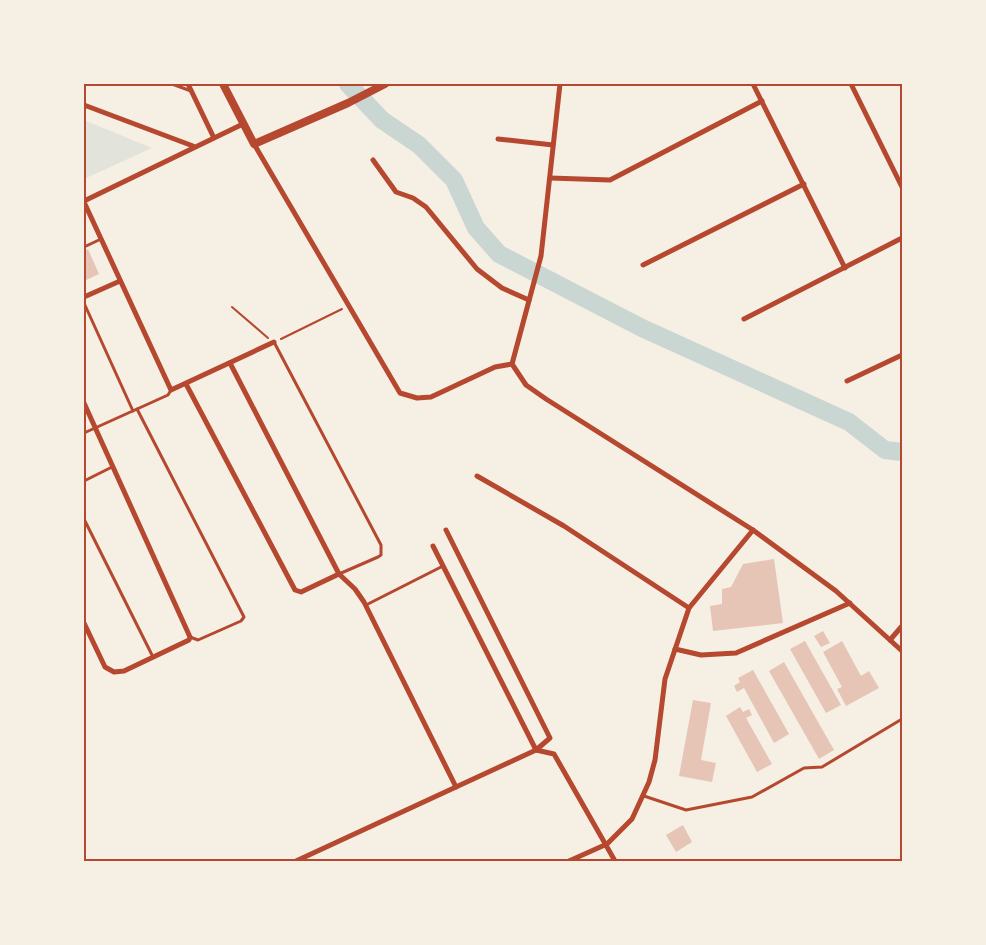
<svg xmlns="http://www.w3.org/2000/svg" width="986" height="945" viewBox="0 0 986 945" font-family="Rubik,sans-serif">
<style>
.green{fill:#e2e4dc}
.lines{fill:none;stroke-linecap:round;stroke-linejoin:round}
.river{stroke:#c9d6d2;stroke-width:18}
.building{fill:#e6c5b7}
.path{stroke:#b5482f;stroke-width:2}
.service{stroke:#b5482f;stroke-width:3}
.minor{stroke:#b5482f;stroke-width:5}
.tertiary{stroke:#b5482f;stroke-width:8}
.neatline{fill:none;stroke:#b5482f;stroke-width:2}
</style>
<rect width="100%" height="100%" fill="#f6efe4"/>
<path class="green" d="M84 120 152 148 84 179Z"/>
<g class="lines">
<path class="river" d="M348 84 382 120 419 145 454 180 476 228 499 254 642 328 849 422 885 450 902 452"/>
</g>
<g class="building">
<path d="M88 249 99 274 84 281V251Z"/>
<path d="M774 559 783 623 713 631 710 606 722 604V589L731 587 743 564Z"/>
<path d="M823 631 830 643 821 647 814 636Z"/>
<path d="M805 641 841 705 826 713 790 649Z"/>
<path d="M842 641 861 676 869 671 879 688 846 706 837 689 842 687 823 652Z"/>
<path d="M784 662 834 750 819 759 769 671Z"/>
<path d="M753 670 789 734 774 743 744 688 737 692 734 686 740 682 738 678Z"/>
<path d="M693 700 711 703 701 760 716 763 712 782 679 776Z"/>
<path d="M740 707 743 712 749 709 752 715 746 718 772 764 757 772 726 716Z"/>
<path d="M683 825 692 842 676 852 666 835Z"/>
</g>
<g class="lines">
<g class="path">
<path d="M232 307 268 338"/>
<path d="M281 339 342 309"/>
</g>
<g class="service">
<path d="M172 84 191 91"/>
<path d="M84 247 101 239"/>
<path d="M84 303 133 411"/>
<path d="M274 342 381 545V555L378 557 339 574"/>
<path d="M137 409 244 617 241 621 198 640 190 637"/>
<path d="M84 433 168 395 171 390"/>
<path d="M84 481 112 467"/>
<path d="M84 519 153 657"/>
<path d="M366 605 443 566"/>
<path d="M644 796 686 810 752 797 804 768 822 767 902 719"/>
</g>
<g class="minor">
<path d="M188 84 213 136"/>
<path d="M560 84 541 256 512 364 526 385 546 399 753 530 836 591 902 651"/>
<path d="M753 84 845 268"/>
<path d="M851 84 902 187"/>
<path d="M84 105 193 146"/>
<path d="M498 139 553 145"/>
<path d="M254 144 400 393 417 398 431 397 495 367 512 364"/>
<path d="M373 160 396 192 413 198 426 207 477 269 502 288 529 300"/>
<path d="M550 178 610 180 762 101"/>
<path d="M84 201 243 124"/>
<path d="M84 202 171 390 274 342"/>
<path d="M643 265 804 184"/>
<path d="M84 297 120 281"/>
<path d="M744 319 902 238"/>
<path d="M230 363 339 574 355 589 364 602 456 787"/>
<path d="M847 381 902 355"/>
<path d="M186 384 295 590 301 592 339 574"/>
<path d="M84 403 190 637 189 640 124 671 114 672 105 667 84 623"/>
<path d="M477 476 564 526 689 608"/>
<path d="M433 546 536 750"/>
<path d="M890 640 902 626"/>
<path d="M675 649 701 655 736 653 850 603"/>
<path d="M536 750 554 754 615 861"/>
<path d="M296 861 536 750 550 738 446 530"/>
<path d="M569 861 607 844 632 819 649 782 655 760 665 679 689 608 753 530"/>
</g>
<path class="tertiary" d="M223 84 254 144 348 103 385 84"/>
</g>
<rect width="986" height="945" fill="none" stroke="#f6efe4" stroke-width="170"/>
<rect x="85" y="85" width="816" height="775" class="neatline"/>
</svg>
